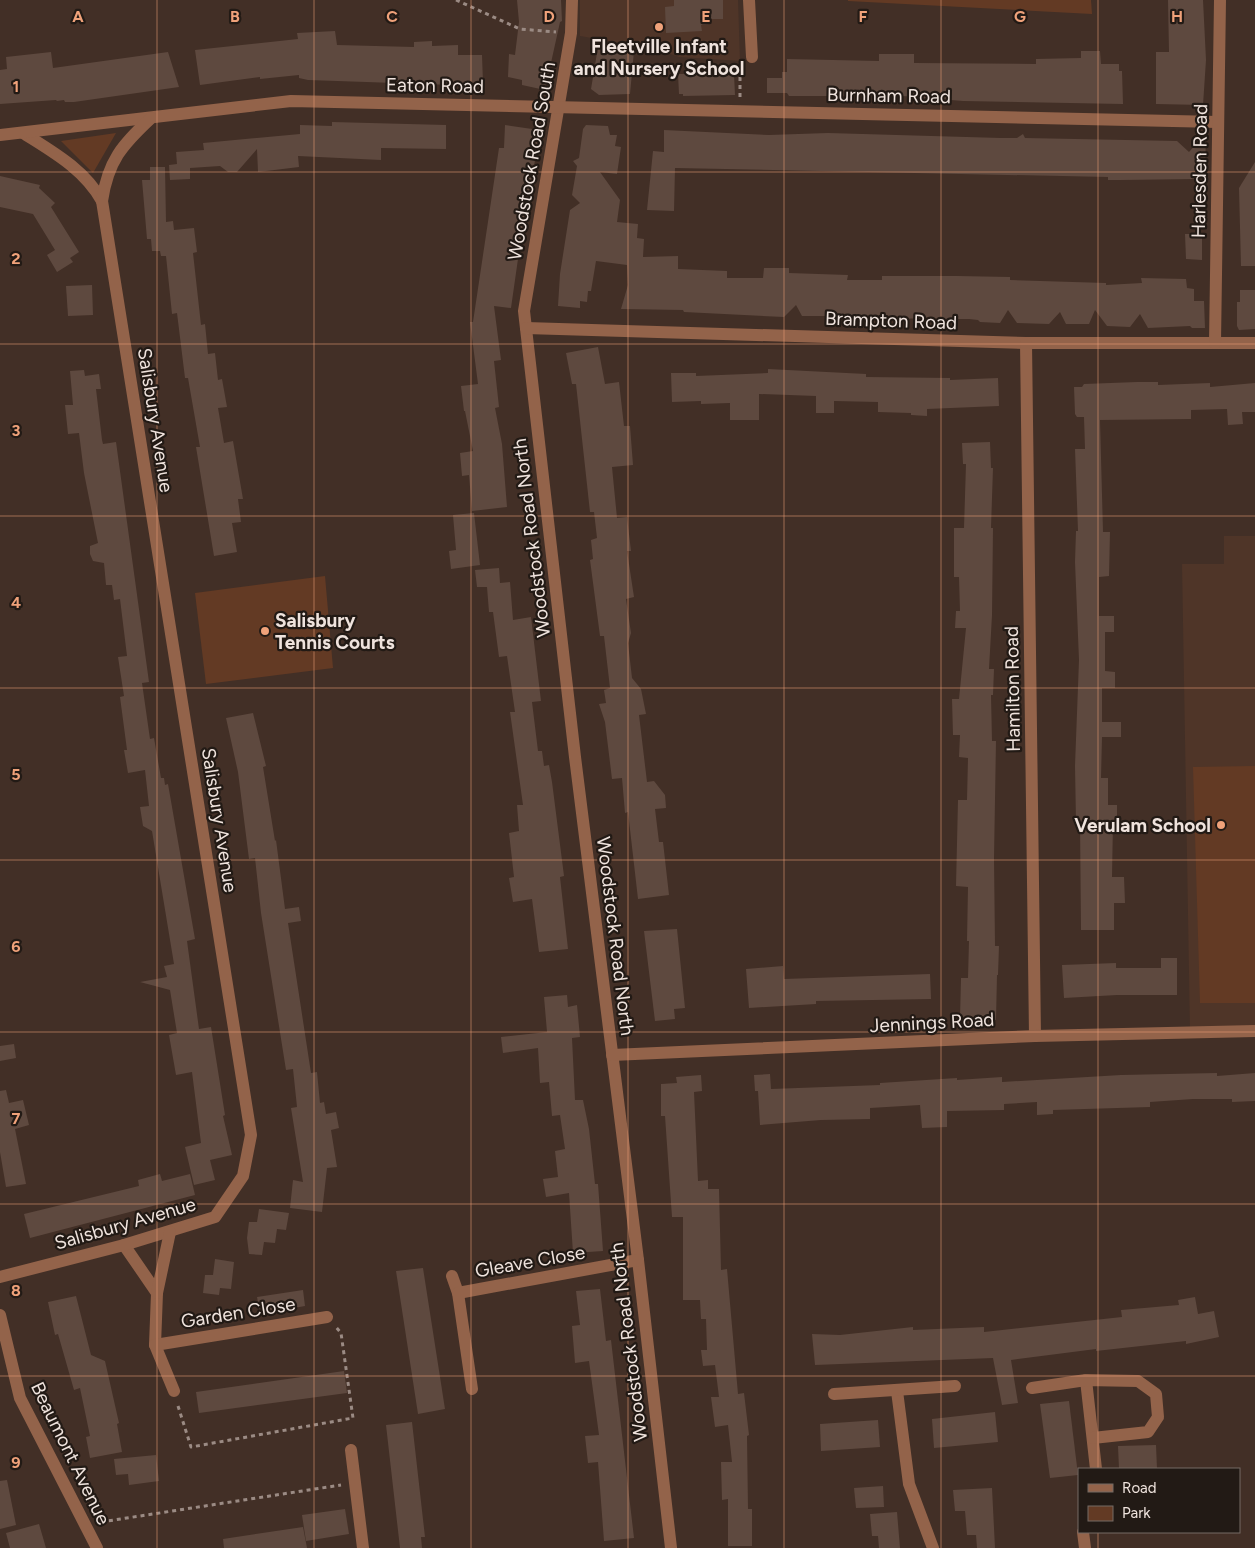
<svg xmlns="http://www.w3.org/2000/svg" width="1255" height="1548" viewBox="0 0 1255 1548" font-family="Figtree,sans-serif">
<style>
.built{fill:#4f3528}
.green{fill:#633a24}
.building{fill:#5e493f}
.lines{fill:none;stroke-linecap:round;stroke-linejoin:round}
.path{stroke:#9b8b84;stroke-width:3;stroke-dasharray:4 4;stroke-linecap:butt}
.street{stroke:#93634a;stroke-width:12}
.grid{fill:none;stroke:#f0a27a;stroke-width:1;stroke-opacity:0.55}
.poi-dot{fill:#f0a27a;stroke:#221a15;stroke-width:2}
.labels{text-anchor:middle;stroke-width:4.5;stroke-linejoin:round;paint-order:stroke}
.poi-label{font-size:19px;font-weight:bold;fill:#efe3dd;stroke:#221a15}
.street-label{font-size:19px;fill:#efe3dd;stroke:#221a15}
.grid-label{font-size:16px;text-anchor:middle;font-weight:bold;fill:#f0a27a;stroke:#221a15;stroke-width:4.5;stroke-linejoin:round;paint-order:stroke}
</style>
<rect width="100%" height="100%" fill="#422f26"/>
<g class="built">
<path d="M580 0H738L740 61 679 57 656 49 580 36Z"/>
<path d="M1224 536H1255V1029L1190 1031 1182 564H1224Z"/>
</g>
<g class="green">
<path d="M848 0H1091L1092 14 848 1Z"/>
<path d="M116 133 93 173 61 141Z"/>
<path d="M325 576 333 668 206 684 195 593Z"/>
<path d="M1255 766V1003H1200L1193 767Z"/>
</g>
<g class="building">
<path d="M517 0H561L562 21 560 22 545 90 522 85V80L508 77 509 54 515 55 519 22Z"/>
<path d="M674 0H723V19H711V24L701 25 702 31 666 33 665 7 674 6Z"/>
<path d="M1168 0H1203L1206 60 1203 105 1156 104V52H1169Z"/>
<path d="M335 31 337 45 414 47V42L432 41V46L458 45V55H482L483 83 453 85 308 80 299 78V75L260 79V77L200 85 195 50 298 39 297 33Z"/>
<path d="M599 41 624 45V49L634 51 630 94 599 95 591 89Z"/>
<path d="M1081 51H1100L1101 64H1119V71H1122L1123 104 963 101 903 96H789L787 93H767V78H782V72H787V59L879 61V54H914V63L1036 64V59L1081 58Z"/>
<path d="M51 52 53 68 168 52 179 87 74 102H65L64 100 57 101 56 100 0 104V70L7 69 6 57Z"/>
<path d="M678 74H734L735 95 683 96V94H679Z"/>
<path d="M332 122 446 125V149L381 148V160L298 156 299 167 258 172 257 149 237 172H228L220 166 190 168V179L170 180 169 165 177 164 176 152 204 150 203 143 300 134V125L332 126Z"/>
<path d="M505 125 539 130 528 211 525 210 511 308 494 306 501 360 494 361 499 407 495 408 502 444 507 507 472 511 469 475 462 476 460 453 473 451 465 411H464L461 386 478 384 470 322H473L499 148H504Z"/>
<path d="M586 125 608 126 610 135H617L615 146 621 147 617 174 600 172 620 200 617 222 638 224 637 238 644 239 643 257 678 256V269L727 271V278H763L764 268H789V273L848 275 847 280H882V276H957L1010 277V280L1106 283V285L1142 283 1141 278 1186 279 1187 288 1194 289V301H1204L1205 328H1192L1190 326 1148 328 1140 314 1130 327 1107 326 1095 310 1089 324H1066L1060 312 1049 324 1017 323 1008 310 1000 323 980 322 978 320 969 319H958L956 322 936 321 934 318 892 319 890 317 849 319 847 316H802L796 305 784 317 684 312 683 310 621 309 628 285 627 265 596 261 591 291H588L587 302 580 301V308L558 306 560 274 570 210 580 203 572 195 577 166 573 161 579 158 583 129Z"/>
<path d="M664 130 769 135 828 133 1001 138H1017L1023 134 1025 138 1177 141 1189 152 1206 133 1205 171H1195L1196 179 1121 180H1108V177L675 168 674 211 647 210 653 151 664 152Z"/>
<path d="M1255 162V266H1241L1239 188Z"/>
<path d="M150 167H165L166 222 173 221 174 230 194 228 197 252 193 253 201 325 205 324 208 354 215 353 218 380 222 379 227 407 218 408 224 443 233 441 243 499H238L241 522 232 523 237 552 214 556 196 447H200L188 378H185L177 313 172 314 166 256H161L160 251H152L151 239H147L142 180H150Z"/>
<path d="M0 176 40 185 39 188 55 203 51 207 79 252 70 258 73 262 57 272 47 255 55 250 33 214 0 207Z"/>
<path d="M1185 234H1202V260L1186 259Z"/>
<path d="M92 285 93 315 68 316 66 286Z"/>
<path d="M1240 290H1255V329L1239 330 1237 326V302H1240Z"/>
<path d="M598 347 605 384 619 382 624 426H630L633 465 612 467 617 518 627 517 631 551H627L634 597 626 599 631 633 628 643 632 678 641 689 646 714 639 715 647 782 654 781 665 795 666 808 655 809 659 842H663L669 895 638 899 628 812 625 813 622 778 612 779 605 722 599 704 606 703 604 690 610 688 604 636H600L590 560 593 559 591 540 597 538 594 512H590L576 384H572L566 353Z"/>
<path d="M768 369 866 374V377L950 378V380L998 378 999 406 927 409V416L911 415V413L878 412V402L834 401V413H816V396L759 394V420H730V403L701 404V401L672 402 671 373H696V376L768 373Z"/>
<path d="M84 370 85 376 99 374 101 389H96L102 440 103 444 116 442 149 682 142 683 150 739 154 738 161 778H164L165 785 168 784 195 939 187 941 199 1029 211 1027 225 1115 223 1116 232 1155 210 1160 215 1180 194 1185 185 1147 201 1143 192 1072 176 1075 169 1035 177 1033 170 990 140 982 167 977 164 966 174 964 152 831 143 826 140 807 149 806 145 770 128 773 124 750H127L120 697 124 696 118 657 127 656 120 599 114 600 112 585H106L104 563 93 561 90 554V546L98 543 84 473 79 433 68 434 65 405H73L70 371Z"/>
<path d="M1137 382H1158V385L1210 383V387L1255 383V412H1242L1243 424 1228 425 1227 409 1191 410V419L1100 420 1103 532H1110L1109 576 1099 577V616H1114V632H1105V671L1115 672V688H1102V722H1121V737H1102L1101 778H1108V805H1117V822H1113L1112 877H1124L1125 903H1114V930H1081L1080 822H1076L1075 766 1079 660 1075 562 1076 531H1078L1075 449H1085L1084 417H1077L1075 414 1074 387H1082L1084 384Z"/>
<path d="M990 442 991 468H993L991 528H993L992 615 989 669H994L993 695H991L992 741H996L994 858 995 946H999L998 975H997L996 1020 960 1019 961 978H968L969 941H967L968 887 956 886 958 800H967L968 758 959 757 960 735H953L952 699H959L966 628H955L956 611H960L959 577H954V528H964L966 464H963L962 443Z"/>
<path d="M474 513 480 565 451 569 449 551 456 550 453 515Z"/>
<path d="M499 568 500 583 510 582 513 620 531 617 541 701 532 702 538 751H542L544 766 549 765 552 782 564 876 560 877 568 949 539 952 532 899 513 902 509 878 514 877 509 833 519 831 517 805H523L510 712H515L507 656 499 657 493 612H489L487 587H477L475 570Z"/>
<path d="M253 713 266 766 263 767 275 841 276 840 285 909 299 907 301 921 288 923 311 1073 317 1072 320 1103 324 1102 326 1114 336 1112 339 1128 331 1130 337 1167 327 1168 322 1212 290 1208 293 1180 303 1182 291 1108 297 1107 293 1069 286 1070 261 913 255 858 249 859 238 772 226 718Z"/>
<path d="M677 929 685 1008 674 1009 675 1019 655 1021 644 931Z"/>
<path d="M1161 958H1177V995H1117L1064 998 1062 965 1116 963V968H1161Z"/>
<path d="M783 966 784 979 930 974 931 999 816 1001V1004L749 1008 746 969Z"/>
<path d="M567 995 568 1007 577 1005 580 1037 572 1038 575 1100H583L589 1129 595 1184H598L603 1251 573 1253 569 1193 546 1197 543 1179 558 1177 555 1151 565 1149 560 1115 552 1116 549 1082 540 1083 538 1048 503 1053 501 1037 547 1032 544 997Z"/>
<path d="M14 1044 16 1058 0 1061V1046Z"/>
<path d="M1217 1073V1076L1255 1073V1101L1232 1102V1099H1193L1150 1102V1107L1053 1110V1114L1037 1115V1102L1004 1104V1110L947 1111V1127L922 1128 920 1105 870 1108V1119L821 1120 760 1125 758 1091H755L754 1075 770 1074 771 1089 880 1085V1083L957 1078V1080L1002 1077V1082L1121 1075Z"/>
<path d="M701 1075 702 1091 694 1092 698 1181 708 1180V1189H719L721 1270 727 1269 738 1394 744 1393 749 1435 747 1436 748 1509H752V1546H728V1499L722 1500 721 1462H732L728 1425 715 1427 711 1397H719L715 1365 703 1366 701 1350H707L706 1319H701L700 1300H683V1217H672L665 1116H661V1084L677 1083 676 1077Z"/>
<path d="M6 1090 9 1103 23 1100 29 1125 15 1129 26 1184 6 1187 0 1152V1091Z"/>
<path d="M160 1174 162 1181 190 1174 195 1195 30 1238 24 1214 139 1186 138 1180Z"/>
<path d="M259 1209 289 1213 286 1230 277 1229 275 1243 264 1242 262 1255 249 1254 247 1238 249 1222H257Z"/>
<path d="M215 1259 234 1262 231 1289 220 1288 219 1295 203 1293 205 1275H213Z"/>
<path d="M423 1268 445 1409 418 1414 396 1271Z"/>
<path d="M600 1289 606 1341 611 1340 634 1538 604 1541 598 1462 588 1463 585 1436 599 1435 589 1361 575 1363 572 1326 580 1325 576 1291Z"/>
<path d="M303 1290 305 1306 260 1314 257 1297Z"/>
<path d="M76 1296 91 1355 105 1361 119 1423 117 1424 122 1452 90 1458 86 1437 90 1436 80 1388 74 1390 58 1334 55 1335 48 1302Z"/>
<path d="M1195 1297 1198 1314 1214 1311 1219 1337 1186 1344V1341L1096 1351V1349L1011 1360 1018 1403 1002 1405 993 1358 815 1365 812 1334 840 1335 913 1327V1330L984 1327V1332L1122 1317 1121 1310 1179 1305 1178 1300Z"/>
<path d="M344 1371 347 1393 199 1413 196 1392Z"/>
<path d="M1069 1401 1078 1475 1050 1478 1040 1404Z"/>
<path d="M995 1412 998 1442 934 1448 932 1419Z"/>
<path d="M878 1420 880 1447 821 1451 820 1424Z"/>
<path d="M412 1422 425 1537H421L422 1548H400L386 1425Z"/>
<path d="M1156 1445 1157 1469H1119L1118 1446Z"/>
<path d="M156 1455 159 1481 129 1485 128 1474 116 1475 114 1459Z"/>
<path d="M7 1480 16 1525 0 1529V1481Z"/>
<path d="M883 1486 884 1507 856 1508 854 1488Z"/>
<path d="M992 1488 995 1548H977L976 1535H967L965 1511H955L953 1490Z"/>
<path d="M345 1509 349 1534 306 1541 302 1515Z"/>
<path d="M897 1512 900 1548H879L878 1536H872L870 1514Z"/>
<path d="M39 1524 46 1548H10L6 1533Z"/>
<path d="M303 1527 307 1548H224L223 1539Z"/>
</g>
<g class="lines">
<g class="path">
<path d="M456 0 520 29 556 32"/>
<path d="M740 97V69L742 67"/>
<path d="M178 1406 191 1447 353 1418 341 1333 336 1327"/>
<path d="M101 1522 341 1485"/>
</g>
<g class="street">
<path d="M572 0 571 33 524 311 575 757 638 1260 671 1548"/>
<path d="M749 0 752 57"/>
<path d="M23 133C53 152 84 169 102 201"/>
<path d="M0 135 291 101 1218 122"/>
<path d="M526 328 1026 343H1255"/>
<path d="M1026 343 1035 1036"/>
<path d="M1215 343 1220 0"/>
<path d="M612 1055 1035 1036 1255 1031"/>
<path d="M124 1245 157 1293 155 1345 174 1391"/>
<path d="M452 1276 458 1293"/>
<path d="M0 1277 124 1245 215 1217 243 1176 251 1135 102 201C108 161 122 145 151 118"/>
<path d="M157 1293 170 1232"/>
<path d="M0 1315 20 1398 97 1548"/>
<path d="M155 1345 327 1317"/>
<path d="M1086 1380 1096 1469"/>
<path d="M1032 1388 1086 1380 1138 1381 1156 1394 1158 1417 1148 1432 1093 1438"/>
<path d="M472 1389 458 1293 638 1260"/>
<path d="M897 1391 909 1484 933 1548"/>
<path d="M834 1394 955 1386"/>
<path d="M351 1450 363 1548"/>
<path d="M1083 1532 1085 1548"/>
</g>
</g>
<path class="grid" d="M157 0V1548M314 0V1548M471 0V1548M628 0V1548M784 0V1548M941 0V1548M1098 0V1469M0 172H1255M0 344H1255M0 516H1255M0 688H1255M0 860H1255M0 1032H1255M0 1204H1255M0 1376H1255M1098 1532V1548"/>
<g class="poi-dot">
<circle cx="659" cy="27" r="5"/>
<circle cx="265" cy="631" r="5"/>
<circle cx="1221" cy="825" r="5"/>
</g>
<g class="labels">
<g class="poi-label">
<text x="659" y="53">Fleetville Infant<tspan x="659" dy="22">and Nursery School</tspan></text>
<text x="275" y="627" text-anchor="start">Salisbury<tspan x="275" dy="22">Tennis Courts</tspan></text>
<text x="1211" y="832" text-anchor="end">Verulam School</text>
</g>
<g class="street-label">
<text transform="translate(435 85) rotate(1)" y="7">Eaton Road</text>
<text transform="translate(889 95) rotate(1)" y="7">Burnham Road</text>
<text transform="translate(531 161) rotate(-80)" y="7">Woodstock Road South</text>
<text transform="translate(1199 171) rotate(-89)" y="7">Harlesden Road</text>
<text transform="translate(891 320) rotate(2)" y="7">Brampton Road</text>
<text transform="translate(156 420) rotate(81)" y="7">Salisbury Avenue</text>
<text transform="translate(531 538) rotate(-97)" y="7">Woodstock Road North</text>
<text transform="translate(1012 689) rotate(-91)" y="7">Hamilton Road</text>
<text transform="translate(220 820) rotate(81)" y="7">Salisbury Avenue</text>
<text transform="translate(616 936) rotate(83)" y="7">Woodstock Road North</text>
<text transform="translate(932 1022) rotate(-3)" y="7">Jennings Road</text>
<text transform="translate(125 1223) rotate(-16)" y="7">Salisbury Avenue</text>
<text transform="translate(530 1261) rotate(-10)" y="7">Gleave Close</text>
<text transform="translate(238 1312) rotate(-9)" y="7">Garden Close</text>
<text transform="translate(628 1342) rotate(-97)" y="7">Woodstock Road North</text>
<text transform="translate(71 1453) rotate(64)" y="7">Beaumont Avenue</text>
</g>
</g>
<g class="grid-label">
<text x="78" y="22">A</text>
<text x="235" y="22">B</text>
<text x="392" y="22">C</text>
<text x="549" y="22">D</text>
<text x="706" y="22">E</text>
<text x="863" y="22">F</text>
<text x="1020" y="22">G</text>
<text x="1177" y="22">H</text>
<text x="16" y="92">1</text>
<text x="16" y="264">2</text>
<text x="16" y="436">3</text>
<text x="16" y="608">4</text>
<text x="16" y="780">5</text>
<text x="16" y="952">6</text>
<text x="16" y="1124">7</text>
<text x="16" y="1296">8</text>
<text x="16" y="1468">9</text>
</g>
<rect x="1078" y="1468" width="162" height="65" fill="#221a15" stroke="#746a65"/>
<rect x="1088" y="1484" width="25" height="8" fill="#93634a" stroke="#746a65"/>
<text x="1122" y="1493" font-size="15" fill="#efe3dd">Road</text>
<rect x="1088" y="1506" width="25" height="15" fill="#633a24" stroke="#746a65"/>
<text x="1122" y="1518" font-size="15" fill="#efe3dd">Park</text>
</svg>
